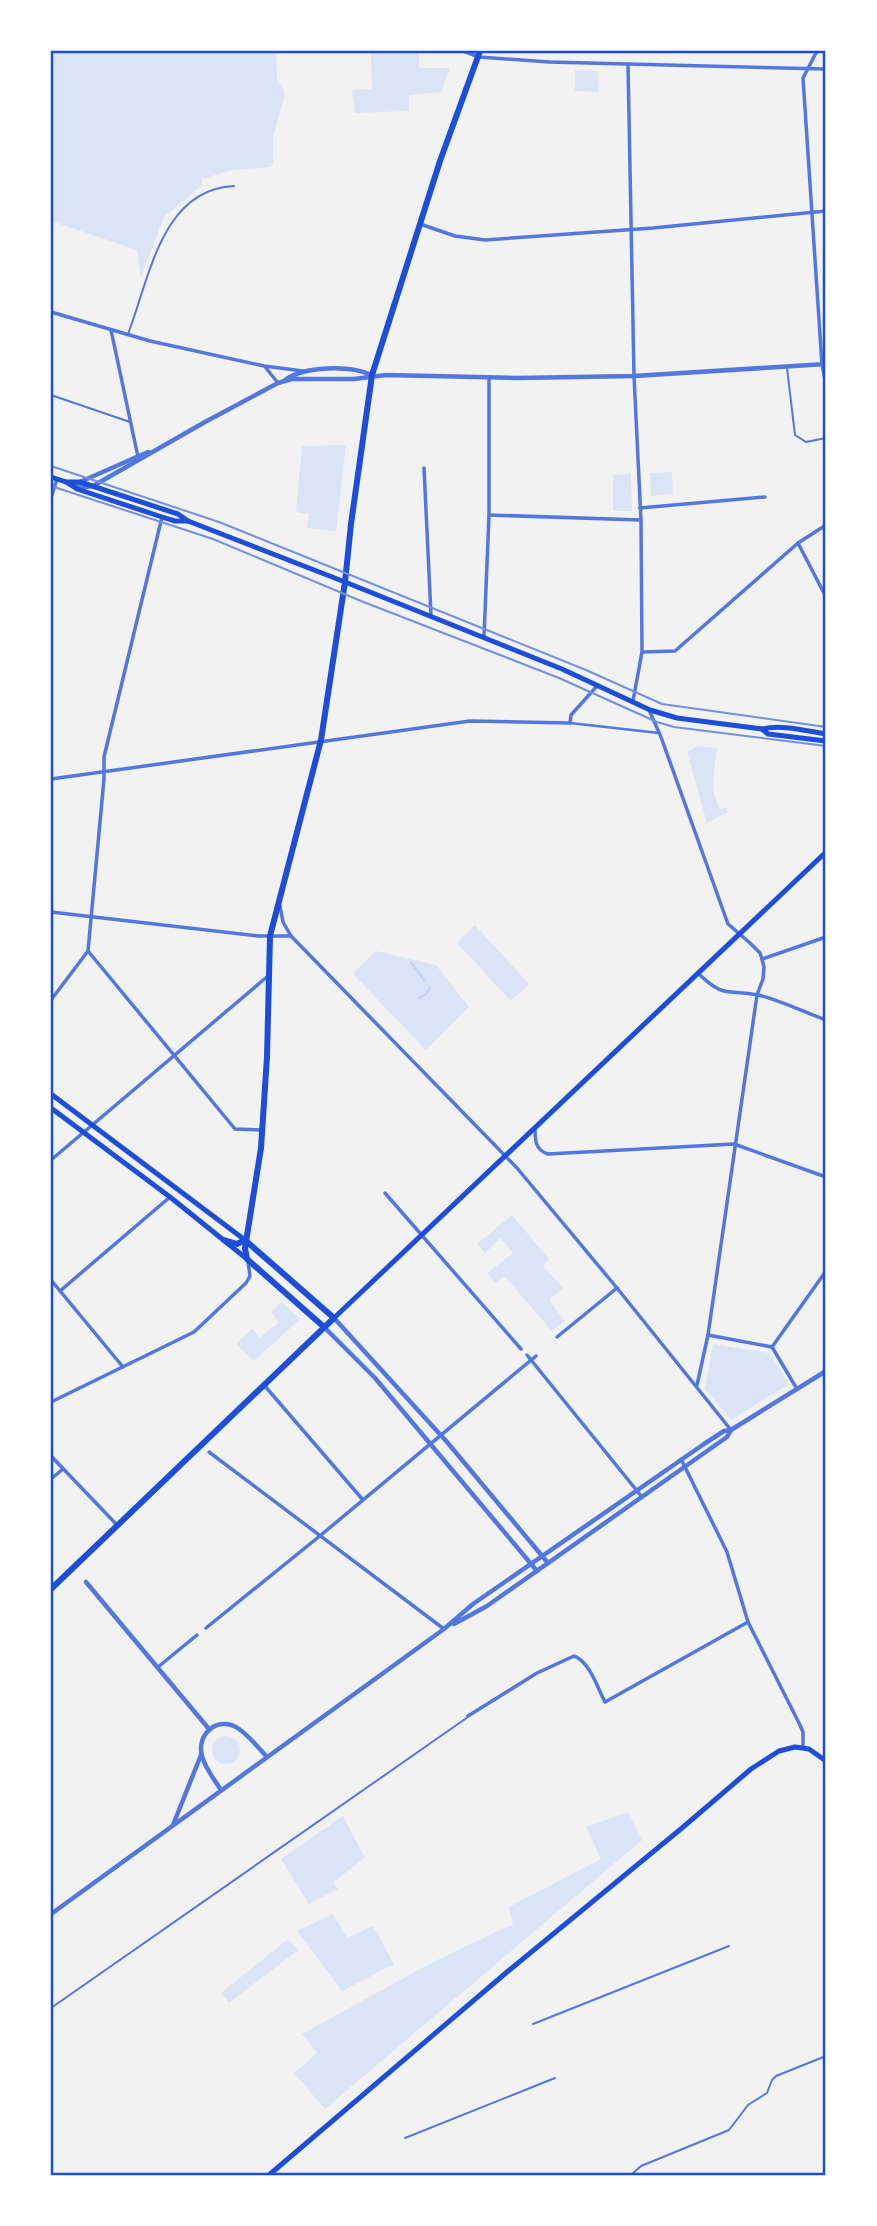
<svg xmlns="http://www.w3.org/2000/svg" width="877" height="2226" viewBox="0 0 877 2226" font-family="Roboto,sans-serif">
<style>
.green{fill:#dbe4f7}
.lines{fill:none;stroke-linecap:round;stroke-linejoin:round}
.stream{stroke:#bfd3fe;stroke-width:2.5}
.service{stroke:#5277de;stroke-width:2}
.pedestrian{stroke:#5277de;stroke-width:2.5}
.minor{stroke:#5277de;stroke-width:3.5}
.tertiary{stroke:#5277de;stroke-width:4.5}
.secondary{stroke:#1d4ed8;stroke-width:5}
.primary{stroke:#1d4ed8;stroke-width:6}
.tram{stroke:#7290e2;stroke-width:2}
.neatline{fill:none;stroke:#1d4ed8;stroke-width:2.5}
</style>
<rect width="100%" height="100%" fill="#f2f2f2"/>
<g class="green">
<path d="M51 51H276L277 79 285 94 273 136V163L271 167 233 170 202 179V185L164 217 141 277 137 250 51 221Z"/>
<path d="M371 51H419V68H450L441 92 409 95V111L355 113 352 90 372 89Z"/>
<path d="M575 70 598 71 599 92 575 91Z"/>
<path d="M346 445 336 531 307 528 309 514 296 512 302 446Z"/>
<path d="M672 472 673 494 651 496 650 473Z"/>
<path d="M631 474 632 511H613V475Z"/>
<path d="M698 746 717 748C715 769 709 790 720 809L726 808 728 812 707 823 687 752Z"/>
<path d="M475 925 529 984 511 1001 457 943Z"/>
<path d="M376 951 436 965 469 1007 426 1050 353 974Z"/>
<path d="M512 1215 549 1259 543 1266 563 1288 549 1300 565 1321 552 1331 504 1276 495 1283 487 1273 513 1253 500 1238 485 1253 477 1244Z"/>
<path d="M282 1302 300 1319 254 1361 236 1344 252 1329 260 1338 279 1322 271 1312Z"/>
<path d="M713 1344 769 1353 789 1384 731 1420 705 1389Z"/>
<circle cx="226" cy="1750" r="14"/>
<path d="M628 1812 642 1840 325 2109 294 2073 317 2053 302 2034 431 1963 513 1924 509 1907 601 1859 586 1827Z"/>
<path d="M343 1816 365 1858 333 1882 338 1889 309 1904 281 1859Z"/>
<path d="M333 1914 347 1938 373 1926 394 1964 342 1991 297 1931Z"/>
<path d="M288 1939 298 1950 229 2003 221 1993Z"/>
</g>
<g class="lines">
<g class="stream">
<path d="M411 962 424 980"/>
<path d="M419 998 426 994 430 988"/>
</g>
<g class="service">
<path d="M128 334C149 280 161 189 234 186"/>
<path d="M787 368 795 435 806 442 826 438"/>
<path d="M51 395 130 422"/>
<path d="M51 2008 468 1717"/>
<path d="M533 2024 729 1946"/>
<path d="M405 2138 555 2078"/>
<path d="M631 2175 641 2166 729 2130 748 2105 767 2093 772 2080 776 2076 826 2056"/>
</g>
<path class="pedestrian" d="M570 723 659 733"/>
<g class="minor">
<path d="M433 51H463L479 57 549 62 826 69"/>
<path d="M817 51 803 78 822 365 826 384"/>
<path d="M628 64 634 376 641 520 642 652 633 701"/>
<path d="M420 224 455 236 485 240 653 228 826 211"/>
<path d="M51 312 150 341 264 366 303 371"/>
<path d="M111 330 138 457"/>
<path d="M266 368 278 383"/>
<path d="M424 468 431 615"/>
<path d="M51 498 57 479"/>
<path d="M640 508 765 497"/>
<path d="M489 515 641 520"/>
<path d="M798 543 826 597"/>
<path d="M484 637 489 515V377"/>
<path d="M643 652 675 651 798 543 826 525"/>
<path d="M650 712 661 737 728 924 750 943 760 953 762 959 764 967 763 979 757 995 708 1335 697 1385"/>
<path d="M51 779 470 721 570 723 571 715 597 686"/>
<path d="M280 906 283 922 291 936 517 1168 617 1288 731 1430"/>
<path d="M51 912 259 936H291"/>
<path d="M88 951 235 1129 262 1130"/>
<path d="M762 959 826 937"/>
<path d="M698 973C724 999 727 989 758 995 778 999 806 1013 826 1020"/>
<path d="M51 1000 88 951 104 779V757L162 517"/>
<path d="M535 1128C535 1140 535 1150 548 1154L734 1144 826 1177"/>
<path d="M51 1160 268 976"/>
<path d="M385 1193 521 1349"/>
<path d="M51 1280 123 1367"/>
<path d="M60 1291 170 1197"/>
<path d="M708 1335 772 1347 797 1389"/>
<path d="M557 1337 617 1288"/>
<path d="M772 1347 826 1271"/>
<path d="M527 1355 642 1497"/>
<path d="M264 1385 363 1500"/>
<path d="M51 1402 194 1332 246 1283 250 1276 248 1262"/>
<path d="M209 1452 444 1629"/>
<path d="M51 1456 117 1525"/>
<path d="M681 1459 727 1552 748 1622 800 1725 803 1732V1747"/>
<path d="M51 1479 63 1469"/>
<path d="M206 1628 321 1535 536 1356"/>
<path d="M158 1667 197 1635"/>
<path d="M468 1716 537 1673 574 1656C590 1662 597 1687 605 1702L748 1622"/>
</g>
<g class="tertiary">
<path d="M285 380C304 366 350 365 371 375"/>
<path d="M80 482 148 452"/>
<path d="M70 483 85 487 93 486 205 422 278 383 292 379H354L386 375 517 378 634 376 826 364"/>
<path d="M334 1318 447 1442 548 1563"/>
<path d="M324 1327 375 1378 537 1571"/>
<path d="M86 1582 209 1729"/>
<path d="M454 1624 487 1606 727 1437 731 1430"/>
<path d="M221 1790C214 1779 205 1768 202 1756 196 1733 219 1715 239 1729 249 1736 258 1747 266 1756"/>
<path d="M173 1825 201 1755"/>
<path d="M51 1914 444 1629 473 1604 704 1444 724 1431 731 1430 739 1425 826 1371"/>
</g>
<g class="secondary">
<path d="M51 477 66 482 77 489 162 517 175 521H188"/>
<path d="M66 482H80L178 514 188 521 345 582 562 669 650 710 677 718 762 729C782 724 806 731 826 734"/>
<path d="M762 729 768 734 826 741"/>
<path d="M51 1094 245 1240"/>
<path d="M51 1108 170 1197 247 1259"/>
<path d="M334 1318 826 852"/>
<path d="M269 2175 507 1972 682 1828 751 1769 779 1751 795 1747 809 1749 826 1761"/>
</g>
<g class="primary">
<path d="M224 1240 237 1244 245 1240"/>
<path d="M324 1327 247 1259 245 1248 261 1148 267 1057 270 936 321 740 345 582 351 524 372 375 440 161 480 51"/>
<path d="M51 1589 334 1318 245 1240"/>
</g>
<g class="tram">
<path d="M51 466 219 522 586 670 662 704 826 727"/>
<path d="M51 486 213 539 361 601 559 678 657 722 674 727 826 746"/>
</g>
</g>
<rect width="877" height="2226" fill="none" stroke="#ffffff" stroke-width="105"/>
<rect x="52" y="52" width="772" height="2122" class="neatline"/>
</svg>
